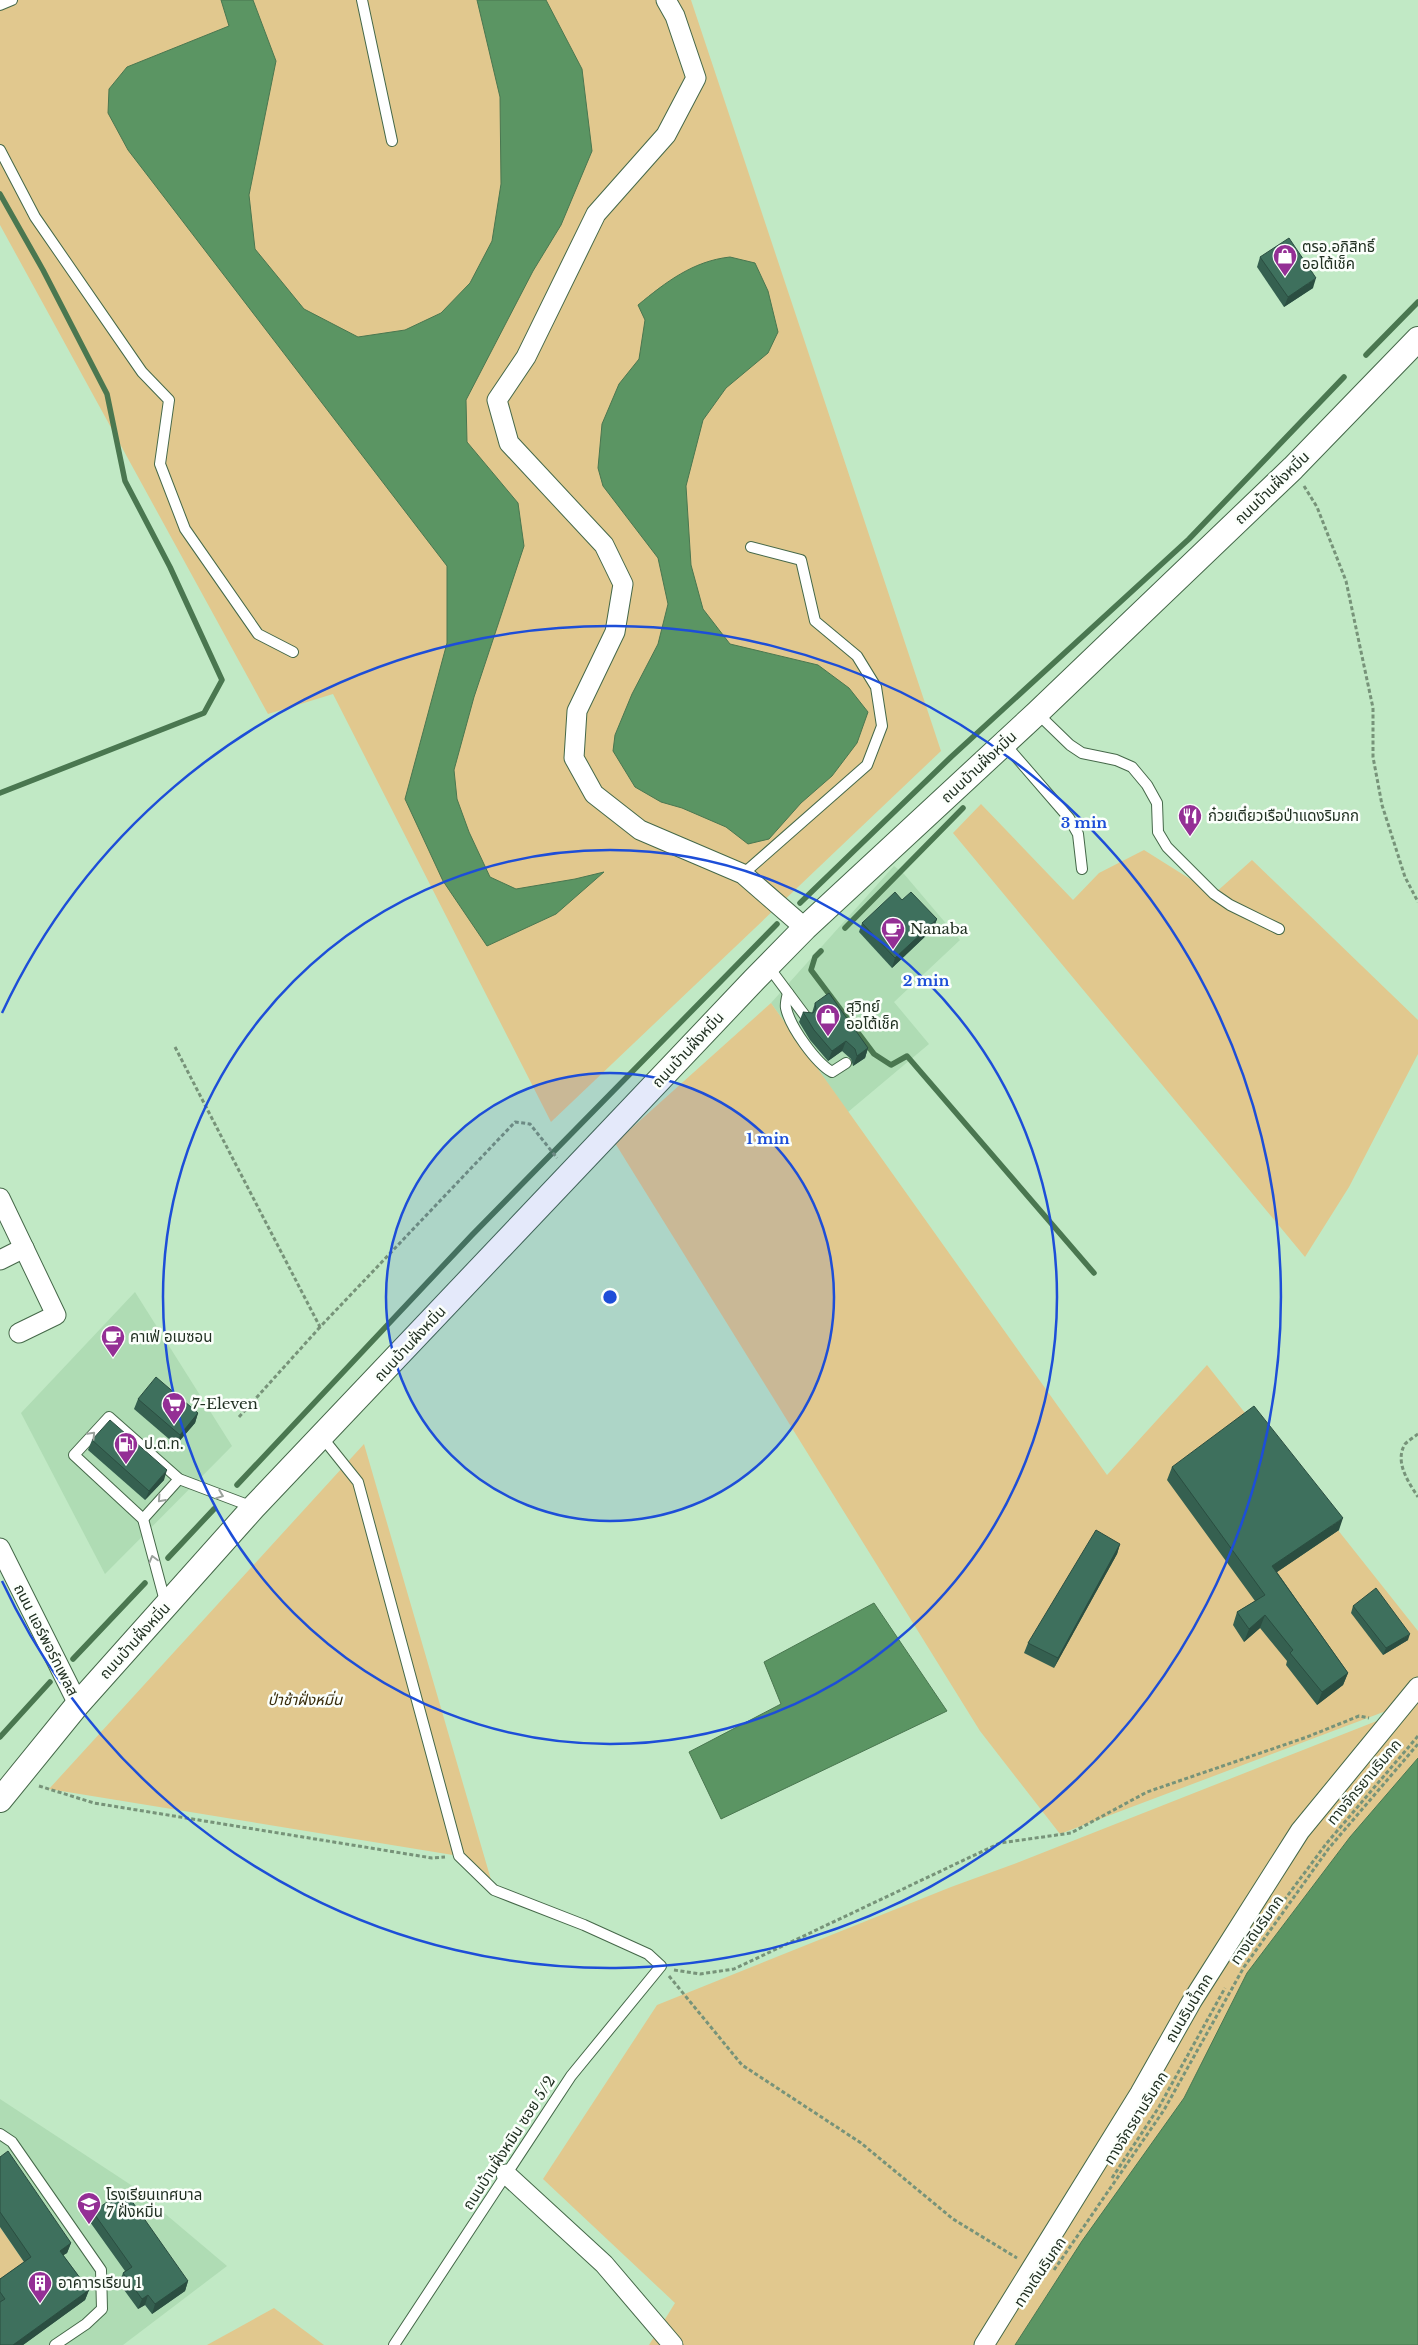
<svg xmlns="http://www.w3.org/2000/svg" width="1418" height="2345" viewBox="0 0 1418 2345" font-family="'Libre Baskerville','Noto Sans Thai',serif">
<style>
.built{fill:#afdcb4}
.green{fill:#e1c88e}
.water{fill:#5b9563;stroke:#4a7750}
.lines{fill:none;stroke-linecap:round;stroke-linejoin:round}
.stream{stroke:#4a7750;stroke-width:5.5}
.service-casing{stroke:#456849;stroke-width:12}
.minor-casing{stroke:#456849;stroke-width:21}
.tertiary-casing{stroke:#456849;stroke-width:26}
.path{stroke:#779379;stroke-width:3;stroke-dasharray:4 2.5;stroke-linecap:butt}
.service{stroke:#fff;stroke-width:10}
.minor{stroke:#fff;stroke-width:19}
.tertiary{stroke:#fff;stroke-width:24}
.wall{fill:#356050}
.shaded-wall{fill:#2b4e41}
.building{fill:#3e705d;stroke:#2b4e41}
.oneway{stroke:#9ba29c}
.ring{fill:none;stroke:#1d4ed8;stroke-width:2.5}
.labels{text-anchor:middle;stroke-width:5;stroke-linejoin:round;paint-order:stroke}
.poi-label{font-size:15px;fill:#213022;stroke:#fbfffb;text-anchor:start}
.street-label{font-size:15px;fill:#213022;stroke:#fbfffb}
.park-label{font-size:15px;font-style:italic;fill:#382b0a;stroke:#fbfffb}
.centre{fill:#1d4ed8;stroke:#fbfffb;stroke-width:2.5}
.ring-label{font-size:15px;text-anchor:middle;font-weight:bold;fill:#1d4ed8;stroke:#fbfffb;stroke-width:5;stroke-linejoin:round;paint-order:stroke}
</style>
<rect width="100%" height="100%" fill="#c1e9c5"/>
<g class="built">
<path d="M894 866 904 874 960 940 894 1002 929 1044 848 1112 771 1003Z"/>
<path d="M135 1292 232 1446 105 1574 21 1413Z"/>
<path d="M0 2099 131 2185 227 2266 123 2345H0Z"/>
</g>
<g class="green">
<path d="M0 0H691L941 751 551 1122 333 694 268 714 0 225Z"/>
<path d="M981 804 1073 900 1099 873 1144 850 1214 894 1252 860 1418 1020V1054L1349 1187 1305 1257 953 833Z"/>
<path d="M771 1003 1107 1475 1207 1365 1418 1631V1758L1350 1837 1247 1973 1184 2098 1082 2241 1015 2345H649L675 2303 543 2179 657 2005 951 1887 1014 1864 1397 1713 1402 1705 1060 1834 980 1731 615 1143Z"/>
<path d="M364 1444 494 1890 459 1856 49 1789Z"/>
<path d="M0 2227 24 2262 0 2285Z"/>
<path d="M274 2308 324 2345H207Z"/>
</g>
<g class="water">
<path d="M221 0H253L276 61 249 195 255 249 304 309 358 337 405 330 441 313 470 283 492 241 501 184 500 97 477 0H546L582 69 592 151 561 225 533 271 466 400 467 442 518 503 524 546 474 697 454 770 457 799 469 832 490 877 516 889 575 879 604 872 556 914 487 946 443 881 405 799 447 643V566L128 150 108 113 109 89 127 67 229 26Z"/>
<path d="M730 257 755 263 768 291 778 332 768 353 726 388 703 420 686 486 691 565 703 609 730 644 818 665 849 688 868 712 857 743 832 776 801 803 769 839 748 844 726 827 682 808 661 802 635 787 613 751 615 735 632 694 658 644 668 604 658 558 603 486 598 468 602 424 619 384 639 359 645 320 638 305C666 282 693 261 730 257Z"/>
<path d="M874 1603 947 1711 721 1819 689 1752 781 1704 764 1662Z"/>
<path d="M1418 1758V2345H1015L1082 2241 1184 2098 1247 1973 1350 1837Z"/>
</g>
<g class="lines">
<g class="stream">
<path d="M0 194 43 270 107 394 125 481 170 567 222 680 204 713 0 793"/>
<path d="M1366 355 1418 302"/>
<path d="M800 903 951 757 1189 539 1344 377"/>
<path d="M845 928 963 808"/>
<path d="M821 951 815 957 811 970 874 1054 891 1065 907 1056 1094 1273"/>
<path d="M237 1485 472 1235 777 924"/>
<path d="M168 1558 214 1509"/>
<path d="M73 1659 145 1583"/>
<path d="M0 1737 50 1682"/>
</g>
<g class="service-casing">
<g id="service">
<path d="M362 0 392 141"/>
<path d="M0 5 12 0"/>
<path d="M0 150 35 217 142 372 169 400 160 464 185 529 258 634 293 652"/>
<path d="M1037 713 1070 745 1082 753 1116 760 1132 767 1147 785 1157 803 1158 832 1167 847 1214 894 1230 905 1279 929"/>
<path d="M1004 743 1069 818 1078 834 1082 869"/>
<path d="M743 874 867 765 882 726 876 687 857 656 815 621 801 560 751 547"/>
<path d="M768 966 806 1017"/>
<path d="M788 993C787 997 785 1004 786 1008 790 1027 816 1063 832 1072L846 1063"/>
<path d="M322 1437 358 1482 459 1856 494 1890 584 1925 648 1954 661 1966 571 2076 394 2345"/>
<path d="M143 1519 179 1479"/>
<path d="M166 1605 143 1519 74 1455 109 1417 179 1479 253 1507"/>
<path d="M0 2134 12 2142 101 2270 102 2309 86 2324 55 2345"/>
</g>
</g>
<g class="minor-casing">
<g id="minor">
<path d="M666 0 675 16 696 78 666 135 596 214 526 357 497 400 509 443 604 545 623 584 615 632 577 711 574 758 594 794 640 830 743 874 805 928"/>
<path d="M0 1198 56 1315 19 1333"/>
<path d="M0 1260 24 1248"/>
<path d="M0 1548 78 1704"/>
<path d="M506 2174 604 2264 673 2345"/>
<path d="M984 2345 1140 2093 1192 2001 1300 1831 1418 1687"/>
</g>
</g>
<g class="tertiary-casing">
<path id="tertiary" d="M0 1800 78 1704 253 1508 754 980 805 928 1037 713 1293 468 1418 339"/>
</g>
<g class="path">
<path d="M1304 486 1317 507 1346 581 1373 708V757L1382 805 1405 877 1418 902"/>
<path d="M175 1047 320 1327 515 1122 530 1124 557 1158"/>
<path d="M239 1417 321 1326"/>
<path d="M1418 1434C1414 1437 1408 1441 1405 1444 1394 1462 1409 1483 1418 1497"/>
<path d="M39 1786 94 1803 432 1858 445 1857"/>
<path d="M1253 1942 1326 1844 1418 1736"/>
<path d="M674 1970 700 1974 734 1969 1000 1843 1071 1833 1147 1792 1307 1737 1359 1716 1369 1718"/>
<path d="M669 1976 742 2065 861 2143 953 2219 1017 2258"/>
<path d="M1112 2178 1159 2107 1225 1988"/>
<path d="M1054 2270 1164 2110 1244 1967 1329 1848 1418 1744"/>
</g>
<use href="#service" class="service"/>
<use href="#minor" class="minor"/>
<use href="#tertiary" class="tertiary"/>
</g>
<g class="wall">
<path d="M1260 257 1313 288 1284 307 1257 267Z"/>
<path d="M902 900 937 919 933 929 892 968 859 932 862 923Z"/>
<path d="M815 1003 868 1048 865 1058 853 1066 851 1059 842 1051 828 1061 810 1040 799 1022 803 1012 812 1013Z"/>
<path d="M138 1399 198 1413 195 1423 176 1445 134 1409Z"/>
<path d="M92 1440 164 1480 145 1500 88 1450Z"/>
<path d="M1172 1467 1339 1530 1277 1572 1348 1673 1343 1685 1317 1705 1286 1665 1287 1661 1260 1628 1244 1642 1233 1625 1237 1612 1255 1601 1167 1480Z"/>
<path d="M1120 1544 1117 1554 1054 1668 1024 1653 1028 1643Z"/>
<path d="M1353 1606 1408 1640 1383 1655 1351 1613Z"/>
<path d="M0 2157 71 2243 67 2253 63 2255 89 2290 85 2300 23 2345H0V2279L24 2262 0 2227Z"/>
<path d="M93 2212 188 2281 185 2291 152 2314 145 2305 138 2309 119 2283 123 2273 125 2271 90 2222Z"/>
</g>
<g class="shaded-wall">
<path d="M1316 278 1313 288 1284 307 1288 297Z"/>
<path d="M937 919 933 929 892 968 895 958Z"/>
<path d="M846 1041 842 1051 828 1061 832 1051Z"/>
<path d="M868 1048 865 1058 853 1066 857 1056Z"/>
<path d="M198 1413 195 1423 176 1445 180 1435Z"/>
<path d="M167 1470 164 1480 145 1500 149 1491Z"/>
<path d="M1343 1518 1339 1530 1268 1578 1272 1566Z"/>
<path d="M1120 1544 1117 1554 1054 1668 1058 1658Z"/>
<path d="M1265 1615 1260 1628 1244 1642 1249 1629Z"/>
<path d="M1410 1634 1408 1640 1383 1655 1386 1648Z"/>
<path d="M1348 1673 1343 1685 1317 1705 1322 1692Z"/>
<path d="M71 2243 67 2253 56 2260 60 2251Z"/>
<path d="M188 2281 185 2291 152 2314 155 2304Z"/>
<path d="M89 2290 85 2300 23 2345H13Z"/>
<path d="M148 2295 145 2305 138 2309 142 2299Z"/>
</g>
<g class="building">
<path d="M1289 238 1316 278 1288 297 1260 257Z"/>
<path d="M895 892 902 900 911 892 937 919 895 958 862 923Z"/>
<path d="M829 993 868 1048 857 1056 855 1049 846 1041 832 1051 814 1030 803 1012 813 1013 816 1009 815 1003Z"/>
<path d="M156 1377 198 1413 180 1435 138 1399Z"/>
<path d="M1254 1406 1343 1518 1272 1566 1348 1673 1322 1692 1290 1653 1293 1650 1265 1615 1249 1629 1237 1612 1265 1595 1172 1467Z"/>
<path d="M110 1420 167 1470 149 1491 92 1440Z"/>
<path d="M1096 1530 1120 1544 1058 1658 1028 1643Z"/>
<path d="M1376 1588 1410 1634 1386 1648 1353 1606Z"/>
<path d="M8 2151 71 2243 60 2251 89 2290 13 2345H0V2302L5 2299 0 2292V2279L31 2257 0 2212V2157Z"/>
<path d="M124 2190 188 2281 155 2304 148 2295 142 2299 123 2273 132 2267 93 2212Z"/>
</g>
<defs><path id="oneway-chevron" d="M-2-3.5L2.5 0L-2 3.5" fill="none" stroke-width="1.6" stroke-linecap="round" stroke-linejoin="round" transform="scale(1.25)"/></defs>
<g class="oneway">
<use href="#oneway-chevron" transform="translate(92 1435) rotate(-47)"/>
<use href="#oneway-chevron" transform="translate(220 1495) rotate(21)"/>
<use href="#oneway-chevron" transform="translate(161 1499) rotate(132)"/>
<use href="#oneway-chevron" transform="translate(153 1559) rotate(-105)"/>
</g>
<circle cx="610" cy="1297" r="224" fill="#1d4ed8" fill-opacity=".12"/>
<g class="ring">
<circle cx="610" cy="1297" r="224"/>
<circle cx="610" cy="1297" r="447"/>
<path d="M2 1013A671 671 0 1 1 2 1581"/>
</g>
<defs>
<g id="shop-pin" transform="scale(1.25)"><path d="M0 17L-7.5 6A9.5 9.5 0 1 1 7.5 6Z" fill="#942f95" stroke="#fbfffb"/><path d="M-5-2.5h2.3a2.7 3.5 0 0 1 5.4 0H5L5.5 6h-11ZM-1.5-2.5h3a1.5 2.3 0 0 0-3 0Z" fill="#fff"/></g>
<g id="restaurant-pin" transform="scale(1.25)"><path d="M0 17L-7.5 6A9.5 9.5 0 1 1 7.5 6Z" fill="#942f95" stroke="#fbfffb"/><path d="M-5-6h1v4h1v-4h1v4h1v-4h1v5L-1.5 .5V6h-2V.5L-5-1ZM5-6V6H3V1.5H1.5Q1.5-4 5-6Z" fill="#fff"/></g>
<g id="cafe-pin" transform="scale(1.25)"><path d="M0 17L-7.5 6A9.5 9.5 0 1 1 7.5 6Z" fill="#942f95" stroke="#fbfffb"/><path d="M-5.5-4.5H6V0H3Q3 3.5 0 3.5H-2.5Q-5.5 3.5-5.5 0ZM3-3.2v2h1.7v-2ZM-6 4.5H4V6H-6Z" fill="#fff"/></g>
<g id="supermarket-pin" transform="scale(1.25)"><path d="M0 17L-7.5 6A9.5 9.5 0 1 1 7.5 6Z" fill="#942f95" stroke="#fbfffb"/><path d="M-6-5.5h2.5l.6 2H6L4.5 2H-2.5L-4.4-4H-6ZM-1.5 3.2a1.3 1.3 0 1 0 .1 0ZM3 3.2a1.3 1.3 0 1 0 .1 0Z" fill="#fff"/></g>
<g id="fuel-pin" transform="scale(1.25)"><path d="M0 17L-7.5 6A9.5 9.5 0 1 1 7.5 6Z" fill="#942f95" stroke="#fbfffb"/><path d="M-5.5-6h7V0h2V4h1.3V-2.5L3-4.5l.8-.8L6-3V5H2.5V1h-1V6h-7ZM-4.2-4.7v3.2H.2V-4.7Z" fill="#fff"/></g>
<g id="school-pin" transform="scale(1.25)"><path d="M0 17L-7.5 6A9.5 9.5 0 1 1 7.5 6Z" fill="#942f95" stroke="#fbfffb"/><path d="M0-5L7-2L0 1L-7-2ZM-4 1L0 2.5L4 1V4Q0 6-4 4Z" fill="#fff"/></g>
<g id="building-pin" transform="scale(1.25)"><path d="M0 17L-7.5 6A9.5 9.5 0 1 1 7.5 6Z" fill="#942f95" stroke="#fbfffb"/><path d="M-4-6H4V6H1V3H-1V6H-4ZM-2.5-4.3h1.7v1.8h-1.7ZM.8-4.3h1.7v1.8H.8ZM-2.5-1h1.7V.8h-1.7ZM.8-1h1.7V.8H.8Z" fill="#fff"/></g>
</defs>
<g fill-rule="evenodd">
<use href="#shop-pin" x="1285" y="256"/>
<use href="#restaurant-pin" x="1190" y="816"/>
<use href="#cafe-pin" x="893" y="929"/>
<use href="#shop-pin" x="828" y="1016"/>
<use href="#cafe-pin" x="113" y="1337"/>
<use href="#supermarket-pin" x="174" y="1404"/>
<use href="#fuel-pin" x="126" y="1444"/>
<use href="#school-pin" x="89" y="2204"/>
<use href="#building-pin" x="40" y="2283"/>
</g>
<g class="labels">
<g class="poi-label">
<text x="1302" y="252">ตรอ.อภิสิทธิ์<tspan x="1302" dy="17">ออโต้เช็ค</tspan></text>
<text x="1208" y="821">ก๋วยเตี๋ยวเรือป่าแดงริมกก</text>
<text x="910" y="934">Nanaba</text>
<text x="846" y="1012">สุวิทย์<tspan x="846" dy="17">ออโต้เช็ค</tspan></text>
<text x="130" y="1342">คาเฟ่ อเมซอน</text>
<text x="192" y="1409">7-Eleven</text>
<text x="144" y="1449">ป.ต.ท.</text>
<text x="106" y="2200">โรงเรียนเทศบาล<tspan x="106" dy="17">7 ฝั่งหมิ่น</tspan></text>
<text x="58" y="2288">อาคาารเรียน 1</text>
</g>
<g class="street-label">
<text transform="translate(1272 488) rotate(-44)" y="5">ถนนบ้านฝั่งหมิ่น</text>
<text transform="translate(979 767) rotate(-43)" y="5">ถนนบ้านฝั่งหมิ่น</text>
<text transform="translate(688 1050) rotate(-47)" y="5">ถนนบ้านฝั่งหมิ่น</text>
<text transform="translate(410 1344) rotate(-47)" y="5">ถนนบ้านฝั่งหมิ่น</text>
<text transform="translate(46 1640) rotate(63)" y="5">ถนน แอร์พอร์ทเพลส</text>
<text transform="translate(135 1641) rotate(-48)" y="5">ถนนบ้านฝั่งหมิ่น</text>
<text transform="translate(1364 1782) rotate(-50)" y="5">ทางจักรยานริมกก</text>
<text transform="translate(1257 1930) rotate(-55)" y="5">ทางเดินริมกก</text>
<text transform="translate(1189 2008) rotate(-59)" y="5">ถนนริมน้ำกก</text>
<text transform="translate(1136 2118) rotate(-58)" y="5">ทางจักรยานริมกก</text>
<text transform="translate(509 2143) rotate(-57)" y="5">ถนนบ้านฝั่งหมิน ซอย 5/2</text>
<text transform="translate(1040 2272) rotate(-56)" y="5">ทางเดินริมกก</text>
</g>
<g class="park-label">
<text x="305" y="1705">ป่าช้าฝั่งหมิ่น</text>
</g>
</g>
<circle cx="610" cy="1297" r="8" class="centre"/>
<g class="ring-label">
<text x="1084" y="828">3 min</text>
<text x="926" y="986">2 min</text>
<text x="768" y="1144">1 min</text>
</g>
</svg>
